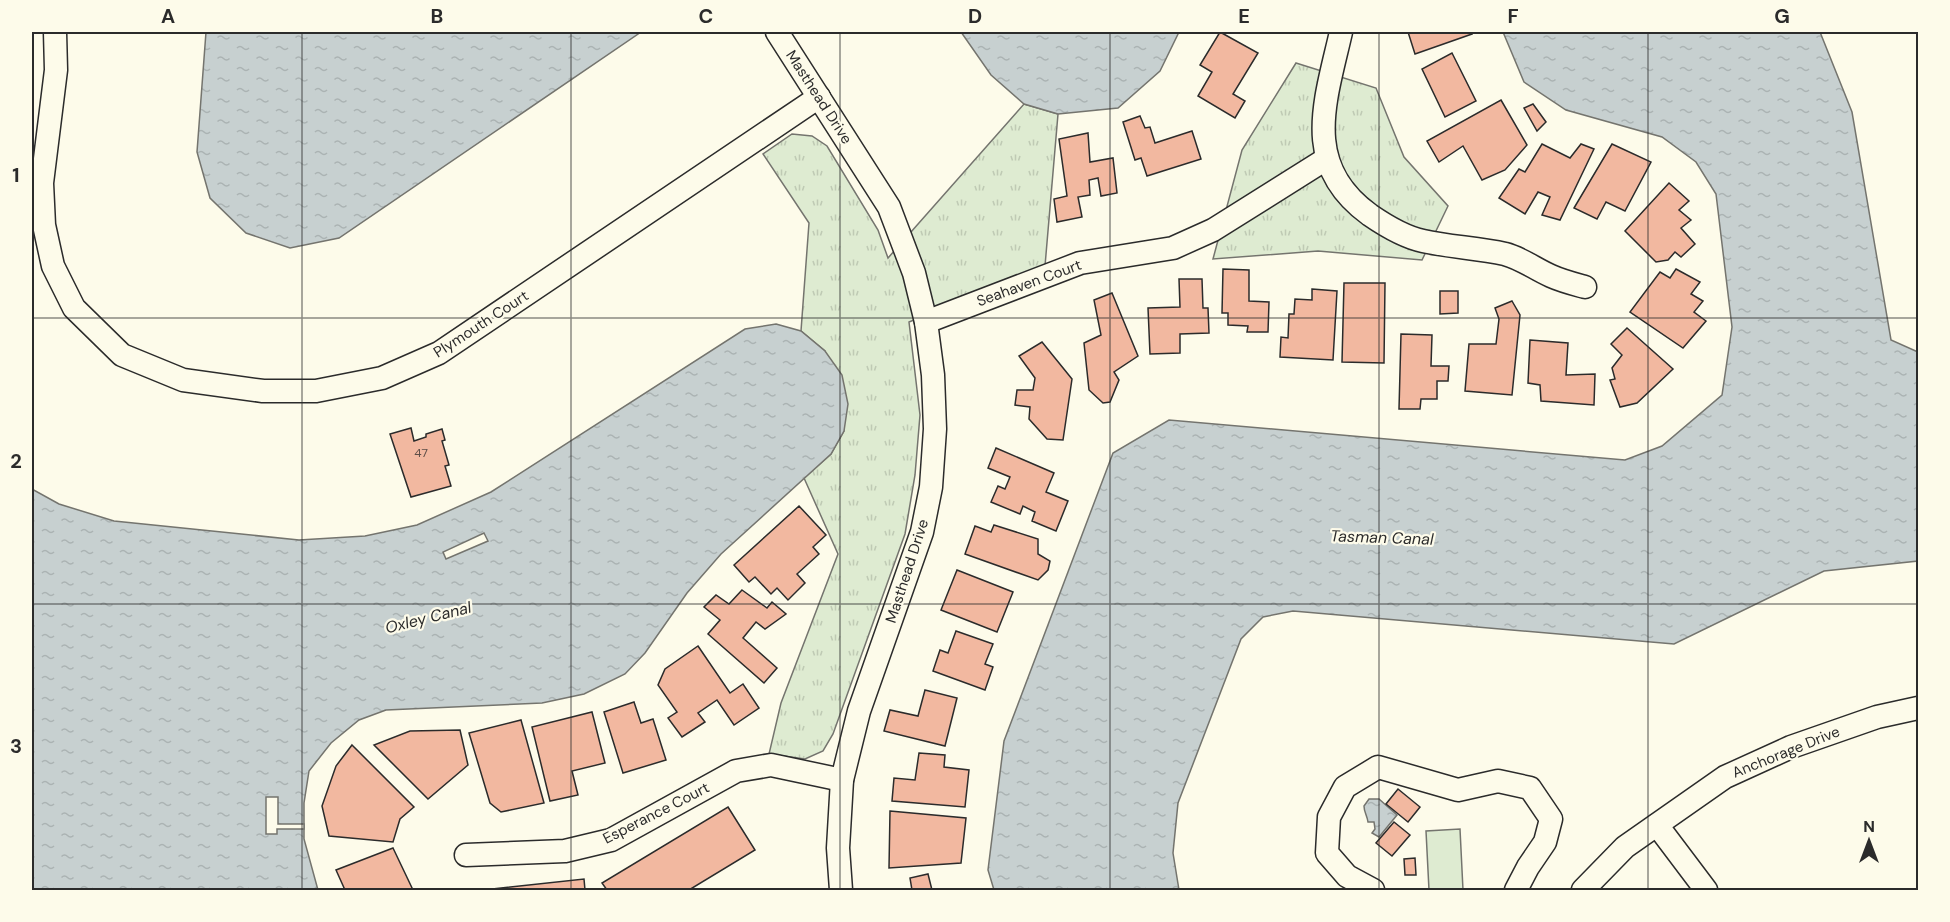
<svg xmlns="http://www.w3.org/2000/svg" width="1950" height="922" viewBox="0 0 1950 922" font-family="'DM Sans',sans-serif">
<style>
.grass{fill:#deebd1;stroke:#74746e;stroke-width:1.5}
.park{fill:url(#park-tufts);stroke:#74746e;stroke-width:1.5}
.water{fill:url(#water-ripples);stroke:#74746e;stroke-width:1.5}
.pier{fill:#fdfbea;stroke:#74746e;stroke-width:1.5}
.building{fill:#f2b8a0;stroke:#2b2b2b;stroke-width:1.5}
.lines{fill:none;stroke-linecap:round;stroke-linejoin:round}
.minor-casing{stroke:#2b2b2b;stroke-width:25}
.minor{stroke:#fdfbea;stroke-width:22}
.grid{fill:none;stroke:#2b2b2b;stroke-width:1.5;stroke-opacity:0.55}
.labels{text-anchor:middle;stroke-width:4.5;stroke-linejoin:round;paint-order:stroke}
.number-label{font-size:12px;fill:#5d4e48}
.street-label{font-size:15px;fill:#2b2b2b;stroke:#fdfbea}
.water-label{font-size:16px;font-style:italic;fill:#2b2b2b;stroke:#fdfbea}
.neatline{fill:none;stroke:#2b2b2b;stroke-width:2}
.grid-label{font-size:20px;text-anchor:middle;font-weight:bold;fill:#2b2b2b}
</style>
<defs>
<pattern id="park-tufts" width="24" height="20" patternUnits="userSpaceOnUse" patternTransform="scale(1.5)"><rect width="24" height="20" fill="#deebd1"/><path d="M3 7l-1-3M5 7V3M7 7l1-3M15 17l-1-3M17 17v-4M19 17l1-3" fill="none" stroke="#bfcab4"/></pattern>
<pattern id="water-ripples" width="26" height="14" patternUnits="userSpaceOnUse" patternTransform="scale(1.5)"><rect width="26" height="14" fill="#c7d0d0"/><path d="M2 4q2-2 4 0t4 0M15 11q2-2 4 0t4 0" fill="none" stroke="#abb3b3"/></pattern>
</defs>
<rect width="100%" height="100%" fill="#fdfbea"/>
<path class="grass" d="M1460 829 1463 890H1429L1426 831Z"/>
<g class="park">
<path d="M1296 63 1376 88 1404 157 1448 206 1422 260 1318 251 1213 259 1242 150Z"/>
<path d="M1024 104 1058 114 1045 266 909 322 920 415 915 475 905 534 833 734 823 751 805 759 769 754 781 703 838 554 804 478 831 454 844 431 825 351 801 331 809 223 763 154 792 134 812 136 827 146 878 230 888 258Z"/>
</g>
<g class="water">
<path d="M206 32H641L339 238 290 248 246 233 210 198 197 152Z"/>
<path d="M961 32H1179L1160 71 1118 108 1058 114 1024 104 991 75Z"/>
<path d="M1503 32H1820L1852 112 1891 340 1918 352V561L1824 571 1674 644 1293 611 1263 617 1241 639 1178 803 1173 853 1179 890H994L988 870 1004 741 1113 453 1169 420 1625 460 1662 446 1722 395 1732 327 1716 194 1696 162 1662 137 1566 110 1524 82Z"/>
<path d="M776 324 801 331 825 351 842 375 848 404 844 431 831 454 721 554 687 593 645 653 625 674 584 694 542 703 386 710 359 720 331 743 309 771 304 803V839L318 890H32V489L59 504 114 521 299 540 365 536 417 525 491 492 745 329Z"/>
<path d="M1369 799H1379L1397 815 1379 837 1372 833 1375 829 1374 822H1368C1367 815 1364 812 1364 806Z"/>
</g>
<g class="pier">
<path d="M484 533 488 541 446 559 443 552Z"/>
<path d="M266 797H278V824H304V829H277V834H266Z"/>
</g>
<g class="building">
<path d="M1220 32 1258 53 1233 94 1245 101 1235 118 1198 96 1212 72 1200 65Z"/>
<path d="M1408 32H1471L1472 34 1415 54Z"/>
<path d="M1452 53 1476 101 1445 117 1422 69Z"/>
<path d="M1501 100 1527 145 1505 170 1482 180 1463 146 1439 162 1427 141Z"/>
<path d="M1533 104 1546 122 1537 131 1524 108Z"/>
<path d="M1140 116 1145 128 1150 127 1155 143 1192 131 1201 159 1147 176 1141 158 1135 160 1123 122Z"/>
<path d="M1088 133 1090 162 1113 158 1117 193 1101 196 1098 178 1089 180 1090 195 1078 197 1082 217 1057 222 1054 199 1067 196 1059 139Z"/>
<path d="M1542 144 1570 158 1581 144 1594 149 1560 220 1542 215 1550 197 1538 192 1525 214 1499 198 1519 169 1525 172Z"/>
<path d="M1612 144 1651 162 1625 211 1606 202 1597 219 1574 208Z"/>
<path d="M1669 183 1689 201 1679 210 1691 220 1681 228 1695 244 1681 257 1675 252 1668 260 1656 262 1625 231Z"/>
<path d="M1223 269 1249 270V301L1269 302 1268 332H1247L1248 326 1228 325V313H1222Z"/>
<path d="M1676 269 1700 282 1691 294 1703 301 1694 312 1706 321 1683 348 1630 312 1660 272 1670 278Z"/>
<path d="M1179 279H1202L1203 308H1208L1209 333 1180 334V353L1150 354 1148 308 1180 307Z"/>
<path d="M1344 283H1385L1384 363 1342 362Z"/>
<path d="M1312 289 1337 291 1333 360 1280 357 1281 337 1288 338 1289 314H1294L1295 299 1312 300Z"/>
<path d="M1440 291H1458V313L1440 314Z"/>
<path d="M1112 293 1138 356 1114 372 1119 380 1110 402 1103 403 1089 390 1084 343 1101 335 1094 300Z"/>
<path d="M1512 301 1520 315 1512 395 1465 391 1469 344H1496L1499 319 1495 308Z"/>
<path d="M1627 328 1673 369 1637 403 1620 407 1610 380 1615 379 1612 368 1622 355 1611 344Z"/>
<path d="M1401 334 1432 335 1431 366H1449L1448 381H1437V399H1421L1420 409H1399Z"/>
<path d="M1530 340 1568 343 1566 375 1595 374 1594 405 1541 401 1540 385 1528 383Z"/>
<path d="M1042 342 1072 379 1063 440 1047 439 1029 419 1030 407 1015 405 1017 390H1033L1035 378 1019 356Z"/>
<path d="M411 428 414 441 426 437V434L442 429 445 440 442 441 449 465 445 466 451 486 411 497 390 434Z"/>
<path d="M996 448 1054 473 1046 492 1068 501 1056 531 1032 521 1035 512 1023 506 1020 514 991 502 998 486 1005 489 1010 477 988 468Z"/>
<path d="M799 506 826 535 813 547 819 554 797 574 805 583 788 600 777 588 771 594 755 577 749 582 734 565Z"/>
<path d="M994 525 1038 539V554L1050 561 1048 570 1038 580 965 554 975 526 991 532Z"/>
<path d="M957 570 1013 592 997 632 941 610Z"/>
<path d="M742 590 767 608 772 602 786 614 765 629 756 622 743 638 777 668 764 683 708 634 720 620 704 607 716 595 729 604Z"/>
<path d="M956 631 993 644 985 664 993 667 985 690 933 671 940 650 948 653Z"/>
<path d="M698 646 730 693 743 684 759 708 734 725 717 700 698 713 705 722 682 737 668 718 677 712 658 685 665 669Z"/>
<path d="M925 690 957 698 945 746 884 731 890 710 918 716Z"/>
<path d="M634 702 641 723 653 719 666 760 623 773 604 712Z"/>
<path d="M592 712 605 763 572 771 578 795 550 801 532 727Z"/>
<path d="M521 720 544 803 501 812 490 803 469 733Z"/>
<path d="M460 730 468 765 428 799 374 745 410 731Z"/>
<path d="M352 745 414 807 400 819 393 842 329 836 322 806 336 766Z"/>
<path d="M919 753 945 755 944 767 969 770 965 807 892 801 894 778 915 780Z"/>
<path d="M1398 789 1420 807 1408 822 1386 804Z"/>
<path d="M728 807 755 850 689 890H607L602 883Z"/>
<path d="M890 811 966 818 961 863 889 868Z"/>
<path d="M1394 822 1410 835 1392 856 1376 843Z"/>
<path d="M393 848 413 890H345L336 870Z"/>
<path d="M1415 858 1416 875H1405L1404 859Z"/>
<path d="M928 874 932 890H912L910 878Z"/>
<path d="M584 879 585 890H483Z"/>
</g>
<g class="lines">
<g class="minor-casing">
<g id="minor">
<path d="M55 32 56 70 42 183 44 225 53 266 74 308 122 355 183 380 263 391H316L382 378 439 353 819 97"/>
<path d="M777 32 889 207 914 273 926 322 933 375 935 429 931 487 922 532 859 711 842 780 838 848 841 890"/>
<path d="M1341 32C1325 102 1301 165 1370 215 1386 226 1404 237 1423 241 1450 247 1478 248 1505 254 1521 258 1535 269 1551 276 1562 281 1574 284 1585 287"/>
<path d="M926 322 1080 263 1173 248 1213 230 1326 159"/>
<path d="M1657 825 1706 890"/>
<path d="M466 855 565 851 611 840 736 771 771 765 842 780"/>
<path d="M1373 890 1347 876 1327 853 1329 817 1345 787 1378 767 1458 790 1498 781 1530 788 1551 819 1545 842 1528 867 1516 890"/>
<path d="M1583 890 1625 847 1725 777 1791 747 1877 717 1918 708"/>
</g>
</g>
<use href="#minor" class="minor"/>
</g>
<path class="grid" d="M302 32V890M571 32V890M840 32V890M1110 32V890M1379 32V890M1648 32V890M32 318H1918M32 604H1918"/>
<g class="labels">
<g class="number-label">
<text x="421" y="457">47</text>
</g>
<g class="street-label">
<text transform="translate(819 97) rotate(57)" y="5">Masthead Drive</text>
<text transform="translate(1029 283) rotate(-20)" y="5">Seahaven Court</text>
<text transform="translate(481 324) rotate(-33)" y="5">Plymouth Court</text>
<text transform="translate(907 571) rotate(-72)" y="5">Masthead Drive</text>
<text transform="translate(1786 752) rotate(-22)" y="5">Anchorage Drive</text>
<text transform="translate(656 813) rotate(-27)" y="5">Esperance Court</text>
</g>
<g class="water-label">
<text transform="translate(1382 537) rotate(2)" y="6">Tasman Canal</text>
<text transform="translate(428 617) rotate(-14)" y="6">Oxley Canal</text>
</g>
</g>
<rect width="1950" height="922" fill="none" stroke="#fdfbea" stroke-width="66"/>
<g transform="translate(1869 841)" stroke="#fdfbea" stroke-width="4.5" paint-order="stroke">
<path d="M0-4.5L10 22L0 15L-10 22Z" fill="#2b2b2b"/>
<text y="-9" font-size="16" font-weight="bold" text-anchor="middle" fill="#2b2b2b">N</text>
</g>
<rect x="33" y="33" width="1884" height="856" class="neatline"/>
<g class="grid-label">
<text x="168" y="23">A</text>
<text x="437" y="23">B</text>
<text x="706" y="23">C</text>
<text x="975" y="23">D</text>
<text x="1244" y="23">E</text>
<text x="1513" y="23">F</text>
<text x="1782" y="23">G</text>
<text x="16" y="182">1</text>
<text x="16" y="468">2</text>
<text x="16" y="753">3</text>
</g>
</svg>
